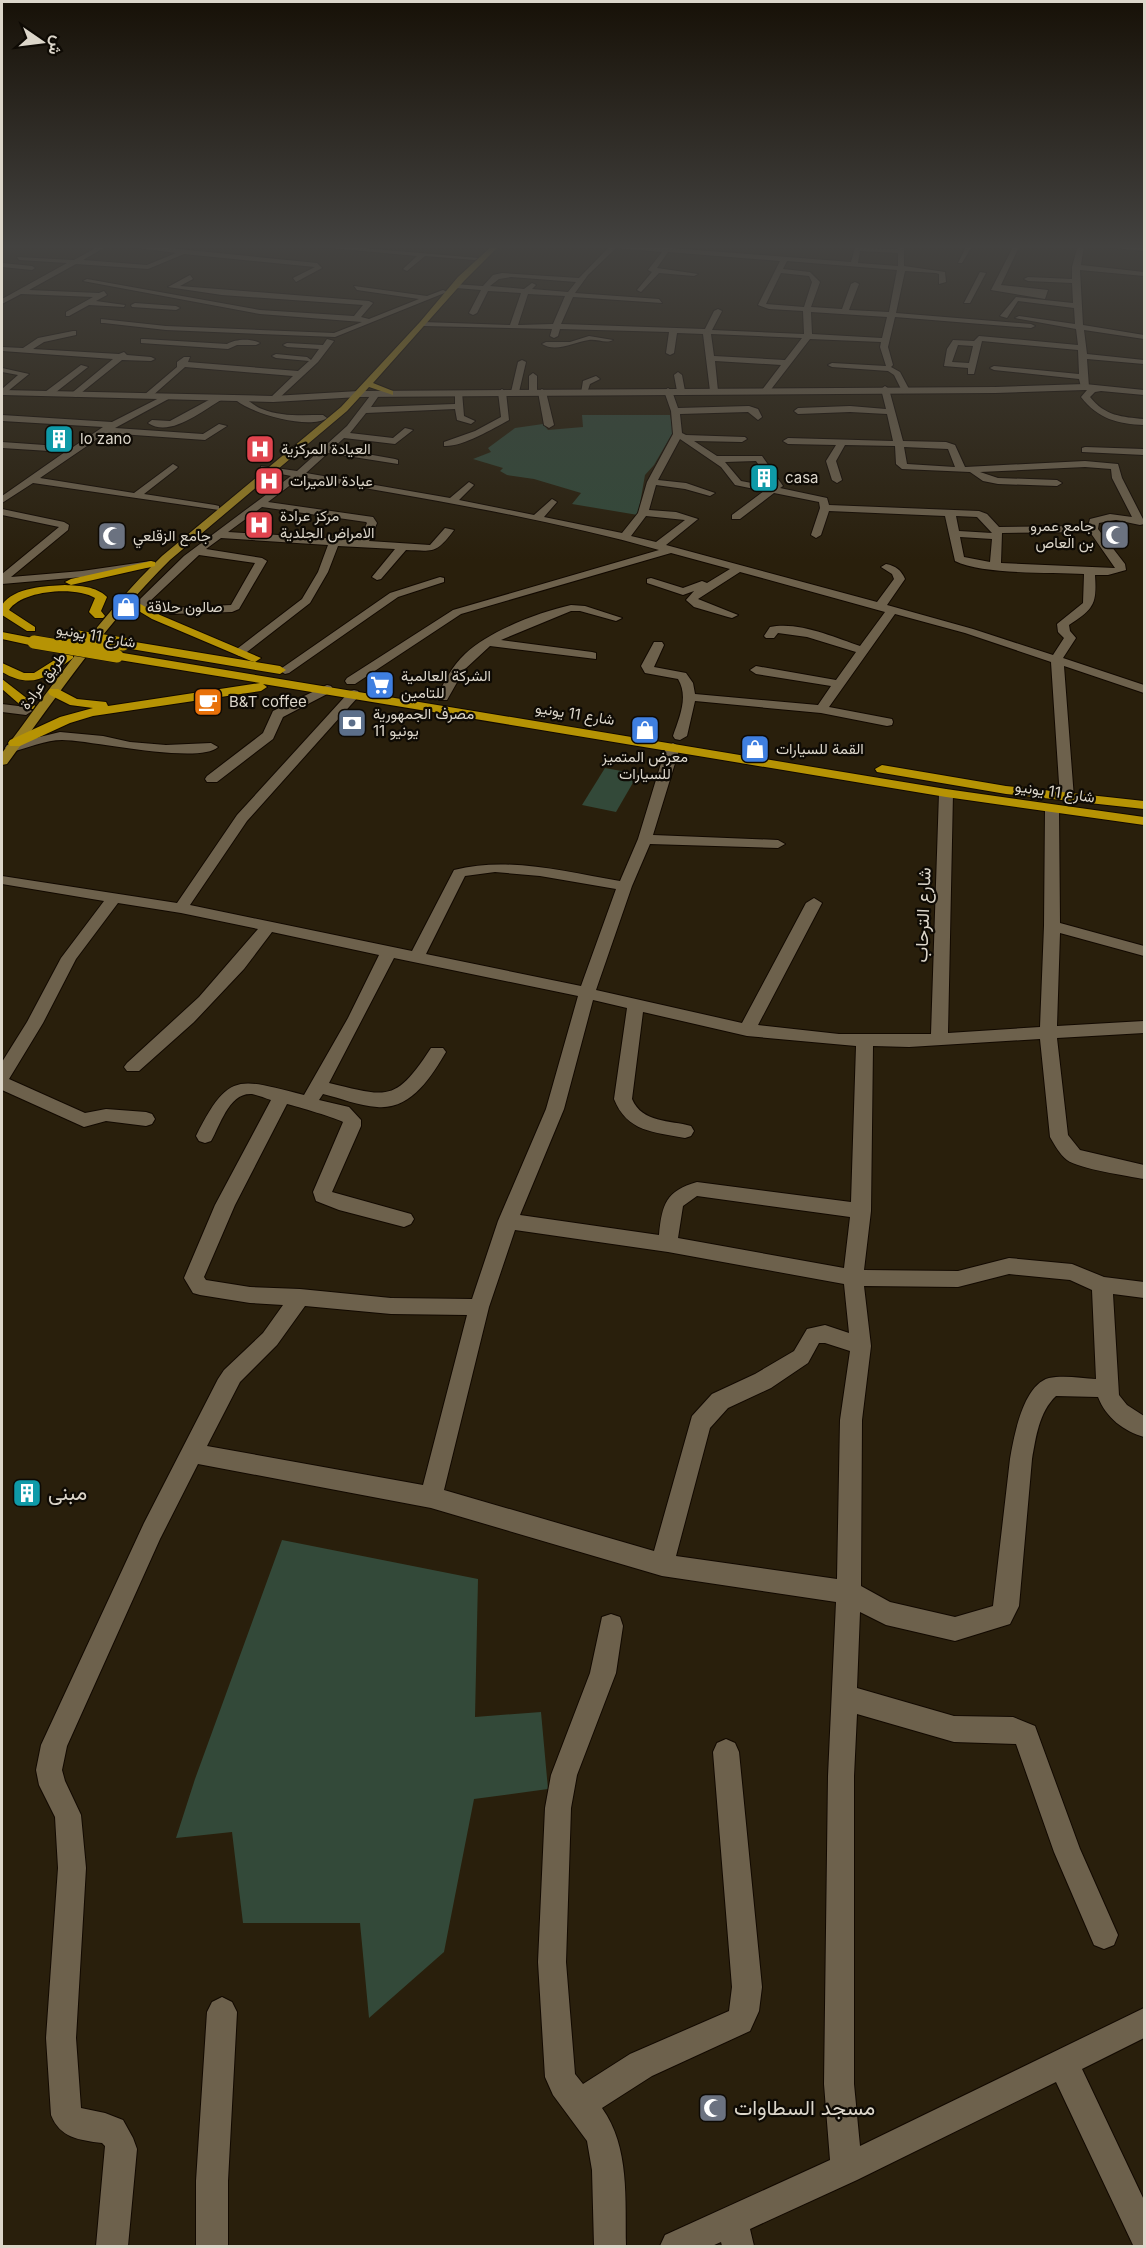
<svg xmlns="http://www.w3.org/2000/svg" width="1146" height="2248" viewBox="0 0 1146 2248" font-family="Inter,Vazirmatn,sans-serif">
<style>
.green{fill:#334939}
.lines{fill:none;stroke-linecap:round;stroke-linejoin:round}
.street-casing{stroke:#120900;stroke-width:2}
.secondary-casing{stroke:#120900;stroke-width:2}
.primary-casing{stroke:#120900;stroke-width:2}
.highway-casing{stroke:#120900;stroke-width:2}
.street{fill:#6d614c;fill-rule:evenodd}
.secondary{fill:#6d614c;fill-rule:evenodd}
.primary{fill:#997f21;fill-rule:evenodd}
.highway{fill:#b69304;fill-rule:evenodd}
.highway-bridge-casing{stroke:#120900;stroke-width:14;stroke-linecap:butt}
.highway-bridge{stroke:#b69304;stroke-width:13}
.labels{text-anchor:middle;stroke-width:4.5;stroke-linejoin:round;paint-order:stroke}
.far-poi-label{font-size:15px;fill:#dcd6ca;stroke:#0e0a04;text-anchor:start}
.far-street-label{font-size:15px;fill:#dcd6ca;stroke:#0e0a04}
.street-label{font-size:18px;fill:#dcd6ca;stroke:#0e0a04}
.near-poi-label{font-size:21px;fill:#dcd6ca;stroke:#0e0a04;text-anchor:start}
</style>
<rect width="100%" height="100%" fill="#291f0c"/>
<g class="green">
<path d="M582 415H670L673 432 654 465 645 475 638 515 572 504 581 493 534 479 507 475 500 471 503 468 473 459 491 452 488 448 515 428 543 424 548 430 583 427Z"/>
<path d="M605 768 638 774 616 812 582 805Z"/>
<path d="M282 1540 478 1579 475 1717 541 1712 548 1789 474 1799 444 1952 369 2018 360 1923H243L232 1832 176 1838 195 1779Z"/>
</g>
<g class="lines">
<g class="street-casing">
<g id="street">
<path d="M101 245H109L83 260 147 265 176 253 116 245H139L317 263 322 268 296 282 293 278 315 267 184 254 148 269 76 264 29 290 99 293 104 291 107 295 96 301 125 305 124 307 89 305 69 316H66V312L93 297 21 294 2 304V299L67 263 19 260 17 257 74 260Z"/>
<path d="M298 245H328L478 258 475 260 425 256 407 271 403 269 417 256Z"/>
<path d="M611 245 664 248 667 245H673L671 248 851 262 855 248 898 249V245H904V266L945 272 946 282 939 284V274L936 273 905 271 896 313 1031 324 1035 326 1031 328 895 317 888 347 893 365 891 367 900 372 909 389 908 391H902L894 375 888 371 832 367 828 365 832 363 886 366 880 347 881 342 810 339 769 392 766 393 762 390 781 365 715 361 718 391 714 394 710 391 703 334 677 333 674 353 670 355 666 353 669 332 560 329 558 336 554 338 550 336 552 329 423 326 419 324 423 322 510 325 521 293 488 291 477 313 473 315 469 313 481 290 456 288 453 284 483 286 493 275 502 273 579 278ZM616 248 662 252 648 270 652 272 637 290 641 292 659 273 694 276 698 274 657 268 668 252 780 261 758 305 769 309 803 311 804 334 712 330 722 311 718 309 714 311 705 329 561 324 573 297 662 303 659 299 575 293 588 275ZM860 251 898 253V266L858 263ZM787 261 897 270 889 312 849 310 859 284 855 282 851 284 842 309 811 307 820 282 810 272 783 269ZM781 273 809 276 812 282 804 307 766 304ZM511 277 576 282 568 292 532 289 536 285 532 283 524 289 490 286 499 279ZM528 294 565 296 553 324 518 325ZM811 312 887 317 882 338 812 334ZM711 334 802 338 785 360 714 356Z"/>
<path d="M967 245H973L962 263H958Z"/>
<path d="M1014 245H1020L1001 285 1048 290 1045 299 991 290Z"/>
<path d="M1078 245H1084L1081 265 1144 272V276L1080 270 1083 325 1144 335V339L1084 330 1087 354 1144 360V364L1087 359 1089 387 1085 390 1081 387 1079 379 994 370 990 368 994 366 1079 374 1078 350 982 341 974 374H968V368L944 366 947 349 953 340 974 341 979 336 1078 345 1076 329 1015 318 1019 316 1075 324 1074 308 1018 301 1007 318 1000 316 1016 297 1073 303 1072 283 1028 281 1024 279 1028 277 1072 279V267ZM958 345 973 346 969 363 952 362Z"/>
<path d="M2 263 32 266 35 268 32 270 2 267Z"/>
<path d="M980 272 986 273 970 303H964Z"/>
<path d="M190 275 193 279 180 286 369 301 373 303 361 317 369 319 419 299 357 290 354 286 427 296 443 290 447 292 335 337 166 330 104 323H101V319L166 326 334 333 362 322 260 314 83 281 87 279 260 310 354 316 363 305 222 295 168 287Z"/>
<path d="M135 303 176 306 180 308 176 310 132 307 131 305Z"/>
<path d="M73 331H76V335L44 342 33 349 119 354 124 352 127 355 151 357 155 359 151 361 122 360 76 397 73 396V392L113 359 2 351V347L23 348 38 338Z"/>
<path d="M589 336 613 340C606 344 598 339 589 340 574 342 556 353 542 344L546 342H570Z"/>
<path d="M144 339 227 344C235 339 251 338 260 343L256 345H237L228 349 141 343V339Z"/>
<path d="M327 339 334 341 318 362 276 401 269 399 293 376 185 367 151 397 144 395 177 367V362L184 357H190L188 362 298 371 309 361 276 358 272 356 276 354 307 357 311 360 319 349 287 347 283 345 287 343 323 345Z"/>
<path d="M522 360 526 362 519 392 515 395 511 392 518 362Z"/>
<path d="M81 365 88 367 51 396H45V392Z"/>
<path d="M2 368 29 374 2 396V389L18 375 2 372Z"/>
<path d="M678 372 682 375 685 391 681 394 677 391 674 375Z"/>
<path d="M533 373 537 376V392L533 395 529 392V376Z"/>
<path d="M596 376 600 379 590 384 587 393H581L583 381Z"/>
<path d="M885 386 889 389 903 441 946 442 955 445 965 467 1085 461 1118 464 1122 478 1144 521V524L1140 525 1116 520 1099 523 1098 529 1125 564 1126 570 1108 575H1095C1097 604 1094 609 1069 625L1070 631 1076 638 1063 658 1144 685V693L1064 666 1074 798 1072 801 1067 802 1060 798 1051 662 965 633 895 614 829 707 892 719 893 722 892 725 887 726 821 713 695 701 687 736 680 740 675 739 673 736C679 718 689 697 678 679L645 673 641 666 654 642H662L664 645 654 667 686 673 693 683 695 694 818 705 831 686 756 674 750 670 756 666 836 680 856 652 807 637 778 633 774 638H766L764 636 770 627C798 621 834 637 860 646L885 612 740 572 698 599 738 615 732 618 728 617 694 607 686 600 694 591 683 595 647 583V579L651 578 683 588 702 581 707 583 730 569 671 553 461 614 355 684H347L345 681 347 678 453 610 659 550C542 517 420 498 301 477L268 502 373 517 377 523 369 541 430 545 445 528 454 530C436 554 434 551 406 550L381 579 377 580 372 577 395 549 338 546 328 572 310 603 243 655 239 656 233 652 302 599 318 572 328 545 221 538 206 549 262 558 267 561 239 609 232 612 171 614 144 607 138 610 132 607 184 556 291 476 261 470V466L297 471 347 426 373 392 376 391 380 394 371 407 455 404V394L462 392 464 416 475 421 471 424 457 420 455 409 366 413 350 433 393 438 405 428 413 430 395 444 344 438 333 448 395 459 398 460V464L328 453 306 473 450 498 469 482 474 485 459 500 534 515 552 499 557 502 544 517 622 533 638 513 647 482 673 434 671 411 664 391 668 388 672 391 678 408 749 406 758 409 762 417 758 420 748 412 680 414 682 433 686 435 745 437 747 439 742 442 694 441 717 456H762L783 486 780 488 827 498 829 505 979 511 987 514 999 527 1088 526 1090 519 1110 514 1132 517 1112 478 1111 469 1085 467 980 472 998 478 1057 480 1062 483 1057 486 998 484 983 481 970 472 902 469 896 464 895 446 845 445 836 461 842 480 837 483 832 480 826 461 836 445 788 444 783 441 788 438 893 441 887 414 850 412 798 414 794 411 798 408 850 406 886 409 881 389ZM680 439 721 467 735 485 764 491 732 515V519H740L774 493 819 502 820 508 811 535 816 538 821 535 829 511 945 516 955 561C983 575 1051 572 1084 574L1083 603 1057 624 1058 632 1064 638 1053 655 973 629 887 605 905 579C901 570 896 566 886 564L881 567 892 574 894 579 877 602 666 545 698 519 676 512 649 510 656 485 685 489 710 496 715 493 686 483 658 480ZM904 447 948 449 955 467 907 464ZM756 461 773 486 774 487 741 481 725 462ZM262 507 366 522 367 523 359 540 228 532ZM646 516 685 520 656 542 631 536ZM956 516 977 517 992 533 959 531ZM1090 532 1115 568 1001 563 1002 533ZM960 537 992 539 990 562 964 557ZM199 555 255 563 231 605 171 608 149 602Z"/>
<path d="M502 389 506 392 509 420C492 429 463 447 444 446V442L475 431 501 417 498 392Z"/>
<path d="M542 389 546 392 554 425 549 428 544 425 538 392Z"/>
<path d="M167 394 174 396 115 428 203 434 219 424 227 426 205 440 106 433 40 478 134 493 173 464 178 467 176 469 144 494 215 505 219 506V510L33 483 2 503V496L65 452 2 448V442L73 447 103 427 2 421V415L112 422Z"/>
<path d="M218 395 222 398 221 400C202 411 170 438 148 423L152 420 170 421Z"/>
<path d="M237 397C246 396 253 406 262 409 281 417 303 415 323 415L327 418C310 430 253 414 237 401Z"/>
<path d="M1085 447 1144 449V455L1082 452V448Z"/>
<path d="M2 509 64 522 69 525 68 530 11 577 82 571 151 561 156 564 151 567 82 577 2 584V574L59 527 2 515Z"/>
<path d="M440 577 444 578V582L398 597 289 673 285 674 279 670 390 593Z"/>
<path d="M571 605 585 606 622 618 616 621 580 611H571L501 640 592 652 596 653V659L490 646 464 670 447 700H439L437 697C444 682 452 666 465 654 489 631 539 612 571 605Z"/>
<path d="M327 685 331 686 333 689 331 692 283 717 273 739 217 782H207L205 779 207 776 263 733 273 711Z"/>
<path d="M354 690 358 691 360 694 358 697 247 821 190 905 412 951 454 870C509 856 565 872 620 881L638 839 666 747 673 743 680 747 653 835 778 840 785 844 778 848 650 844 632 886 596 990 742 1023 806 903 814 898 822 903 758 1025 839 1034H931L939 793 946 789 953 793 948 1033 1040 1027 1044 926 1045 809 1047 806H1057L1059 809 1060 923 1144 946V956L1060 933 1057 1026 1144 1021V1033L1057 1038 1068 1135 1080 1150 1144 1165V1179C1128 1176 1079 1169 1067 1160 1060 1155 1054 1144 1050 1137L1040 1039 909 1047 873 1046 871 1211 864 1270 958 1271 1009 1258 1072 1264 1104 1277 1144 1282V1298L1113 1294 1119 1395 1127 1405 1144 1416V1437C1124 1431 1106 1418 1098 1397L1056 1396C1039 1412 1036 1437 1032 1459L1019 1606 1010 1624 955 1641 886 1625 860 1612 857 1688 954 1716 1013 1717 1035 1726 1080 1849 1118 1935 1114 1945 1104 1949 1094 1945 1054 1852 1016 1744 954 1742 857 1714 854 1776V2084L860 2146 1144 2008V2038L1082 2069 1144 2200V2246L1133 2245 1056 2082 857 2180 750 2229 754 2246H722L721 2242 712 2246H660L665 2235 830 2160 824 2084 828 1776 836 1602 662 1576 431 1508 198 1464 160 1539 67 1746 62 1770 65 1781 81 1815 86 1868 76 2038 81 2108 105 2113 123 2120 133 2138 137 2149 128 2246H96L105 2146 102 2143C79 2140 60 2138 51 2115L46 2038 58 1868 55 1817 39 1785 36 1770 41 1745 144 1523 218 1379 224 1370 263 1333 283 1305 250 1303 200 1295 193 1293 184 1278 215 1205 271 1100C265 1098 258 1095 252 1094 229 1092 220 1126 211 1141L205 1143 199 1141 196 1136C229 1070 239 1079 304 1095L348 1018 379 955 272 932 244 969 194 1022 139 1071H127L124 1067 127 1063 199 997 258 929 181 913 118 903 76 959 43 1023 9 1079 85 1113 106 1109 146 1112 152 1114 155 1119 152 1124 146 1126 106 1121 84 1127 2 1090V1062L27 1022 61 958 104 901 2 884V876L177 903 237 815 350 691ZM495 872 540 876 616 889 581 986 426 954 465 876ZM394 958 578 996 546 1109 498 1221 472 1299 391 1298 300 1289 250 1287 206 1280 204 1277 235 1205 287 1104C296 1106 339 1119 343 1122L313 1192 316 1201 339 1210 404 1227 411 1224 414 1219 411 1214 332 1192 361 1126V1120L349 1107 319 1100 323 1094C340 1098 359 1106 377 1107 411 1110 431 1077 446 1052L443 1048H431C395 1103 388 1097 329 1083ZM593 1000 627 1008 614 1099C627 1132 654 1132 685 1138L691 1136 694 1131 691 1126C670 1120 642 1123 632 1099L643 1012 747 1036 856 1046 851 1202 697 1182C666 1191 662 1204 659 1235L520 1215 564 1109ZM697 1196 850 1217 844 1268 678 1238 683 1206ZM515 1230 668 1252 844 1284 849 1333 825 1325 807 1329 794 1351 755 1374 712 1394 692 1416 654 1551 444 1490 489 1307ZM1009 1274 1070 1280 1092 1290 1096 1379C1082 1378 1063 1375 1049 1378 1023 1385 1014 1436 1010 1459L993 1606 955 1617 890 1602 861 1586 862 1420 871 1346 864 1286 958 1287ZM305 1306 391 1314 467 1315 423 1485 207 1446 240 1382 277 1345ZM819 1343H825L850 1351 840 1420 837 1579 676 1556 710 1428 728 1408 771 1388 808 1363Z"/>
<path d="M2 704 26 707 32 711 26 715 2 712Z"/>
<path d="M60 732 103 736 130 742 166 745 211 743 218 747C199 765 91 740 62 740 46 740 27 748 12 752L5 748 7 745Z"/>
<path d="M611 1614 620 1617 623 1626 616 1673 577 1775 571 1808 566 1962 575 2074 583 2084 630 2054 729 2011 732 1987 713 1752 717 1743 726 1739 735 1743 739 1752 762 1987 759 2011 750 2031 652 2076 602 2108C630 2147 625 2200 626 2246H594L592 2170 587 2141 553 2095 545 2077 538 1962 545 1808 551 1775 590 1673 602 1617Z"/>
<path d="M222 1997 232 2002 237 2012 228 2181V2246H196V2181L207 2012 212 2002Z"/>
</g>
</g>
<g class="secondary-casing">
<g id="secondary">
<path d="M1103 245 1144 247V251L1106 247Z"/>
<path d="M1085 384 1144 390V395L1101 391 1095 392 1090 397C1105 416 1122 417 1144 419V425C1118 424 1098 419 1081 397L1087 390H1085L995 393 359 397 273 402 2 395V390L273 396 359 391 995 387Z"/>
</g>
</g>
<g class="primary-casing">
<path id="primary" d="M493 245H500L464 281 373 383 393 391V395L369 387 347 411 170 560C107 622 59 694 7 764L2 765V753C53 685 101 615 162 556L341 407 420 322 458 277Z"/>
</g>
<g class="highway-casing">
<g id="highway">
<path d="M151 561 155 562V566L71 585 65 582 71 579Z"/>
<path d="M65 585C80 586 96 586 107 597L101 611 105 616 103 618H95L89 612 95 598C76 586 22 590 9 610L35 627V631H27L2 615V605C14 587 46 586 65 585Z"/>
<path d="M126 596 160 615 261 658 255 662 251 661 152 619 122 601 120 599Z"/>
<path d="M2 632 38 639 40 642 34 646 2 639Z"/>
<path d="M123 640 280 666 286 670 280 674 119 647 117 644Z"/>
<path d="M69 651 73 652V658C48 677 32 690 2 672V663L24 673H34Z"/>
<path d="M117 652 946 789 1144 817V825L946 797 263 684 267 687 261 691 93 716 70 723 20 746H10L8 743 10 740 60 717 93 708 70 705 50 695 48 692 50 689H58L77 699 106 702 108 706 260 683 113 659V653Z"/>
<path d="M2 679 33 703 35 706 33 709H25L2 689Z"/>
<path d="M882 765 1006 786 1144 801V809L1006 794 877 772 875 769Z"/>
</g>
</g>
<use href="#street" class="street"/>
<use href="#secondary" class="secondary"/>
<use href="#primary" class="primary"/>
<use href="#highway" class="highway"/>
<g class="highway-bridge-casing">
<g id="highway-bridge">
<path d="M71 636 123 644"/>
<path d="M34 642 117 656"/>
</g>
</g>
<use href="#highway-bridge" class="highway-bridge"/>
</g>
<linearGradient id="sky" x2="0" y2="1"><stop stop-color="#171107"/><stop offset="0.44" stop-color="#434240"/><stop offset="1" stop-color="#434240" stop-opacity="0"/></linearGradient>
<rect width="1146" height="560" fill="url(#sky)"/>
<defs>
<g id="building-square" transform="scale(1.5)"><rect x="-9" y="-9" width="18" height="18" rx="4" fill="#0f9aa8" stroke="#0e0a04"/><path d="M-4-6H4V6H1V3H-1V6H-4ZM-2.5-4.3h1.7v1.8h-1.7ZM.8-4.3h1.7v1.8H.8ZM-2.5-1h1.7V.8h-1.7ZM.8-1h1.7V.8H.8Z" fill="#fff"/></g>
<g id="hospital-square" transform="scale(1.5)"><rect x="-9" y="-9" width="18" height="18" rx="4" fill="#e0444e" stroke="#0e0a04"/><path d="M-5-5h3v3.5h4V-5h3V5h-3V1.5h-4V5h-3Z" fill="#fff"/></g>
<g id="mosque-square" transform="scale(1.5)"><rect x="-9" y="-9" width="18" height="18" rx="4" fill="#6b7280" stroke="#0e0a04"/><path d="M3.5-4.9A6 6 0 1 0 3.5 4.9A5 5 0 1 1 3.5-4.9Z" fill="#fff"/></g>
<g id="shop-square" transform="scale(1.5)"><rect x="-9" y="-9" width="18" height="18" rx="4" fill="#3f7fe0" stroke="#0e0a04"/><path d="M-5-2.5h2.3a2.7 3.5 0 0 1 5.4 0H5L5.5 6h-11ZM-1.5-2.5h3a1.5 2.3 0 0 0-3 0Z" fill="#fff"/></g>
<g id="supermarket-square" transform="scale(1.5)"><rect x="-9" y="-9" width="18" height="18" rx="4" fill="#3f7fe0" stroke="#0e0a04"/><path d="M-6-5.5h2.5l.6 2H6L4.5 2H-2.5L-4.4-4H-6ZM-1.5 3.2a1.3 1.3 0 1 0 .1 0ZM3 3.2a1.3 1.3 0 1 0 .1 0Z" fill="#fff"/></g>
<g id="cafe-square" transform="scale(1.5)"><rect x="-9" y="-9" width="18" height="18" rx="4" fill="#e8710a" stroke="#0e0a04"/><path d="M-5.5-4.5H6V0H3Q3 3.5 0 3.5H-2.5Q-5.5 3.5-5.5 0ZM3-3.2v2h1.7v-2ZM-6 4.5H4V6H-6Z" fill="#fff"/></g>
<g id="bank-square" transform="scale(1.5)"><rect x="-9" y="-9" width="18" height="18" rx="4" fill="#5c6f8a" stroke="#0e0a04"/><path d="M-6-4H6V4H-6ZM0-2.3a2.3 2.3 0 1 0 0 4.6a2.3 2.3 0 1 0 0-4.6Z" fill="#fff"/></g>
</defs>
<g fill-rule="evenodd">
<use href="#building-square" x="59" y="439"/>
<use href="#hospital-square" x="260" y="449"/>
<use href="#building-square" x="764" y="478"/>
<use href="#hospital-square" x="269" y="481"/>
<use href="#hospital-square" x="259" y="525"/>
<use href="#mosque-square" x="1115" y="535"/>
<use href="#mosque-square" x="112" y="536"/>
<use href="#shop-square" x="126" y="607"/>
<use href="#supermarket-square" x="380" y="685"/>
<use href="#cafe-square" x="208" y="702"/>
<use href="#bank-square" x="352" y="723"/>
<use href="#shop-square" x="645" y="730"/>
<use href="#shop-square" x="755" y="749"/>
<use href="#building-square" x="27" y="1493"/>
<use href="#mosque-square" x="713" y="2108"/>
</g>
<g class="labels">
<g class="far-poi-label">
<text x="80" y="444">lo zano</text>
<text x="281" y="454">العيادة المركزية</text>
<text x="785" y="483">casa</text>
<text x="290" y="486">عيادة الاميرات</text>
<text x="280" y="521">مركز عرادة<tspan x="280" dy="17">الامراض الجلدية</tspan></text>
<text x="1094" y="531" text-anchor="end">جامع عمرو<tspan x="1094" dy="17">بن العاص</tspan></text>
<text x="133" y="541">جامع الزقلعي</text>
<text x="147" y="612">صالون حلاقة</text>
<text x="401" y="681">الشركة العالمية<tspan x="401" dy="17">للتامين</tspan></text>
<text x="229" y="707">B&amp;T coffee</text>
<text x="373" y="719">مصرف الجمهورية<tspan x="373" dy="17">11 يونيو</tspan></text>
<text x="776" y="754">القمة للسيارات</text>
<text x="645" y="762" text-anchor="middle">معرض المتميز<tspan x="645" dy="17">للسيارات</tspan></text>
</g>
<g class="far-street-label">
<text transform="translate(96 636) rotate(10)" y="5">شارع 11 يونيو</text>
<text transform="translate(43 681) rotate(-54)" y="5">طريق عرادة</text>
<text transform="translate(575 714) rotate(9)" y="5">شارع 11 يونيو</text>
<text transform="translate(1055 792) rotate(8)" y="5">شارع 11 يونيو</text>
</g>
<g class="street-label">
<text transform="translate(923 915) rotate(-88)" y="6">شارع الترحاب</text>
</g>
<g class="near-poi-label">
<text x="48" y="1500">مبنى</text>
<text x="734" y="2115">مسجد السطاوات</text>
</g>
</g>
<rect width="1146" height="2248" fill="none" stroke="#dcd6ca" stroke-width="6"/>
<g transform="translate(42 42) rotate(104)" stroke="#0e0a04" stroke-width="4.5" paint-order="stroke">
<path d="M0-4.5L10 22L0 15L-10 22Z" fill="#dcd6ca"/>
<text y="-9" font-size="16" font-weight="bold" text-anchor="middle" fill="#dcd6ca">ش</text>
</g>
</svg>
